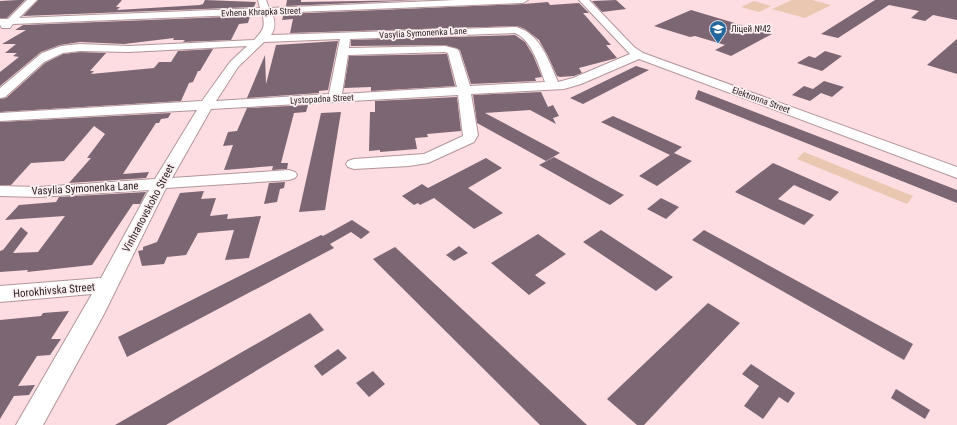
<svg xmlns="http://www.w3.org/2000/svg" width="957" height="425" viewBox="0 0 957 425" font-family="'Roboto Condensed',sans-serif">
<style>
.green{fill:#e9c7b1}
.building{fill:#7d6673}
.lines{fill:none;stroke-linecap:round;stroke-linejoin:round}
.minor-casing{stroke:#b29599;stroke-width:2}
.minor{fill:#fff;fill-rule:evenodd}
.labels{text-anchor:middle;stroke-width:3.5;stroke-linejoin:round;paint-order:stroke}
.far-street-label{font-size:9px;fill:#291e20;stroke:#fdf0f2}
.far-poi-label{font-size:9px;fill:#291e20;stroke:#fdf0f2;text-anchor:start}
.street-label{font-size:11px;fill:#291e20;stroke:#fdf0f2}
</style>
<rect width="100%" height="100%" fill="#fddde2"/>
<g class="green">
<path d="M792 0H812L831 5 805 18 772 9Z"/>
<path d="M754 1 771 6 759 12 741 7Z"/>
<path d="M804 152 913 196 907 204 797 159Z"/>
</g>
<g class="building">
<path d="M18 0H25L7 18H0V1Z"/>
<path d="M38 0H122L116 7H120L117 10 200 5 203 4 205 0 256 2 254 7 23 16Z"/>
<path d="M287 0H301V2L421 0 286 6Z"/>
<path d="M616 0 626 9 602 12 592 1Z"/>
<path d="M875 0H957V20L933 15 925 21 911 18 919 11 889 5 838 38 821 34Z"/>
<path d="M548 2 550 5 579 3 589 13H583L611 45H606L617 58 579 68 582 73 574 76 560 77 557 76 548 56 539 40 525 29 517 26 290 33 293 19 282 20 284 14 523 4Z"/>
<path d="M691 10 772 34 731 56 715 50 725 45 695 36 690 37 654 26Z"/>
<path d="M250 16 248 23 239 24 231 40 183 42 185 40H173L174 38 124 44 80 42 60 45 41 52 0 86V72L19 57 13 56 17 53H5L16 44H2L26 30H15L23 25Z"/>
<path d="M515 35 525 42 533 55 542 77 535 78 536 81 471 84 460 50 445 45 351 46V40Z"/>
<path d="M957 39V74L927 65Z"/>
<path d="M338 41 328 90 319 91V93L247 98 265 55 266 84 276 45Z"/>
<path d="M213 49 200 71H198L193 82 189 83 181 101 0 112V99L6 98 45 63 63 54 80 52 106 53 90 71H94L91 74 154 68 159 62H171L178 51Z"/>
<path d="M825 51 842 56 822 71 797 63 809 56 815 58Z"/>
<path d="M445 54H447L455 86 371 91V87L344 88 349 56Z"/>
<path d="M636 66 649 70 583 104 570 98Z"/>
<path d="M824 81 844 87 832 97 821 93 810 101 792 95 804 86 813 89Z"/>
<path d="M698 90 957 190V203L695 99Z"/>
<path d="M541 92 548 107 553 105 559 116 553 118 556 124 530 110 485 113 560 153 546 161 477 123 473 95Z"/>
<path d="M457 97 461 131 427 134 428 137 415 138 417 149 380 152V150L369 151 370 112H375V101Z"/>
<path d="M308 105 306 112 294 113 281 163H288L287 169 272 170 273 166 224 170 233 145 223 146 228 132 237 131 247 108Z"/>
<path d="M341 112 325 210 299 212 321 113Z"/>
<path d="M171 113 168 118 161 119 159 123H156L123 174 149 172 146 178 69 183 91 158H87L105 134 94 126 64 161 31 163 11 185H0V122Z"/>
<path d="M613 116 682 147 674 153 692 161 657 186 639 176 670 155 601 122Z"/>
<path d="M554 157 624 195 610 205 539 165Z"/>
<path d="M486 158 502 168 468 188 503 213 474 229 434 198 420 205 418 203 414 205 402 196 422 184 428 188Z"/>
<path d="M773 163 839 192 830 201 794 185 778 199 814 215 804 225 735 192Z"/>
<path d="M285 182 284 188 280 189 277 202 264 204 269 183Z"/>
<path d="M204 191 201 199 216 198 210 216 228 214 227 219 261 216 249 258 225 260 234 230 198 233 186 255 167 257 164 264 142 266 138 251 143 250V247L157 242 180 193Z"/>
<path d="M146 192 140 204H133L92 265 27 272 28 270 0 272V251L3 250 21 227 28 233 13 253 38 252 65 216 5 220 19 205 56 202 59 197Z"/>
<path d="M661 198 679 207 666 219 647 209Z"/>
<path d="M352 220 370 232 361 239 351 232 330 244 334 248 127 357 118 337 321 235 323 236Z"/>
<path d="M601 230 673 277 656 291 583 242Z"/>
<path d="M704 230 913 344 904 360 692 240Z"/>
<path d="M538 234 566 254 535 275 546 283 529 295 491 263Z"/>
<path d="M459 246 468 253 454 261 446 255Z"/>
<path d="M395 247 587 425H540L373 259Z"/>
<path d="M708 303 740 323 644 425H637L607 399Z"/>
<path d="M69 311 51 339H61L50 355 37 356 18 386 35 385 29 395 14 396 0 419V320L41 316 43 313Z"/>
<path d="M310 313 324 330 166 425H115Z"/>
<path d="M338 349 347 358 322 376 314 366Z"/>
<path d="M751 364 795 393 788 403 779 397 763 419 744 406 759 386 742 374Z"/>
<path d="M373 371 385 384 369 397 356 383Z"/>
<path d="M896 389 930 410 925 419 891 398Z"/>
</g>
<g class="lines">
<g class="minor-casing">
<path id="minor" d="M27 0H37L19 18 260 8 258 0H266L269 8 456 0H528L523 3 272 13C275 21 276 28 271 35L516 27C540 33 549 61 558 82L573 78 630 54 579 0H589L634 47 643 53 957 167V178L639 59 581 84 564 89 471 94 478 135 474 142 428 163 409 166 354 169 348 167 346 164 348 161 354 159 424 154 463 136 458 95 211 109 172 178 289 170 295 172 297 175 295 178 289 180 166 188 104 314 43 425H16L92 294 0 302V286L101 278 149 190 39 197 0 196V186L39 187 155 179 197 110 0 121V113L202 101 230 62 247 46 129 52 80 51 63 53 44 62 5 97 0 98V88L42 53 61 46 80 44 129 46 254 40C263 31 266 26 262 14L13 24 10 28H2L0 25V19H8ZM515 33C532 40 539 66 545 82L470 86 459 51 457 49 445 46 349 48 350 39ZM340 39 329 94 216 101 238 67 264 42ZM445 52 448 53 457 87 342 94 348 55Z"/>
</g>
<use href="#minor" class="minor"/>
</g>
<defs>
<g id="school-pin" transform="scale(0.9)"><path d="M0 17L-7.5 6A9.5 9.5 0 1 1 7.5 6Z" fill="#23679c" stroke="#fdf0f2"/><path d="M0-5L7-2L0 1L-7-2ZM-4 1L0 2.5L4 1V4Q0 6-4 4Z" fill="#fff"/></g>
</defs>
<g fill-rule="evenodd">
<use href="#school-pin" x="718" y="29"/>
</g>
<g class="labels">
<g class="far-street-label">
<text transform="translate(261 12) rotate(-2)" y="3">Evhena Khrapka Street</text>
<text transform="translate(423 33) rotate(-3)" y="3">Vasylia Symonenka Lane</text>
<text transform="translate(322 99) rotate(-3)" y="3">Lystopadna Street</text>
<text transform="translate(761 100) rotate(20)" y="3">Elektronna Street</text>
</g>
<g class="far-poi-label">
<text x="731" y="32">Ліцей №42</text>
</g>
<g class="street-label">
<text transform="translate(85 188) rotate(-3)" y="4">Vasylia Symonenka Lane</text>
<text transform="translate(148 208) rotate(-62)" y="4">Vinhranovskoho Street</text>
<text transform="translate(54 290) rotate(-5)" y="4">Horokhivska Street</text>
</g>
</g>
</svg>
